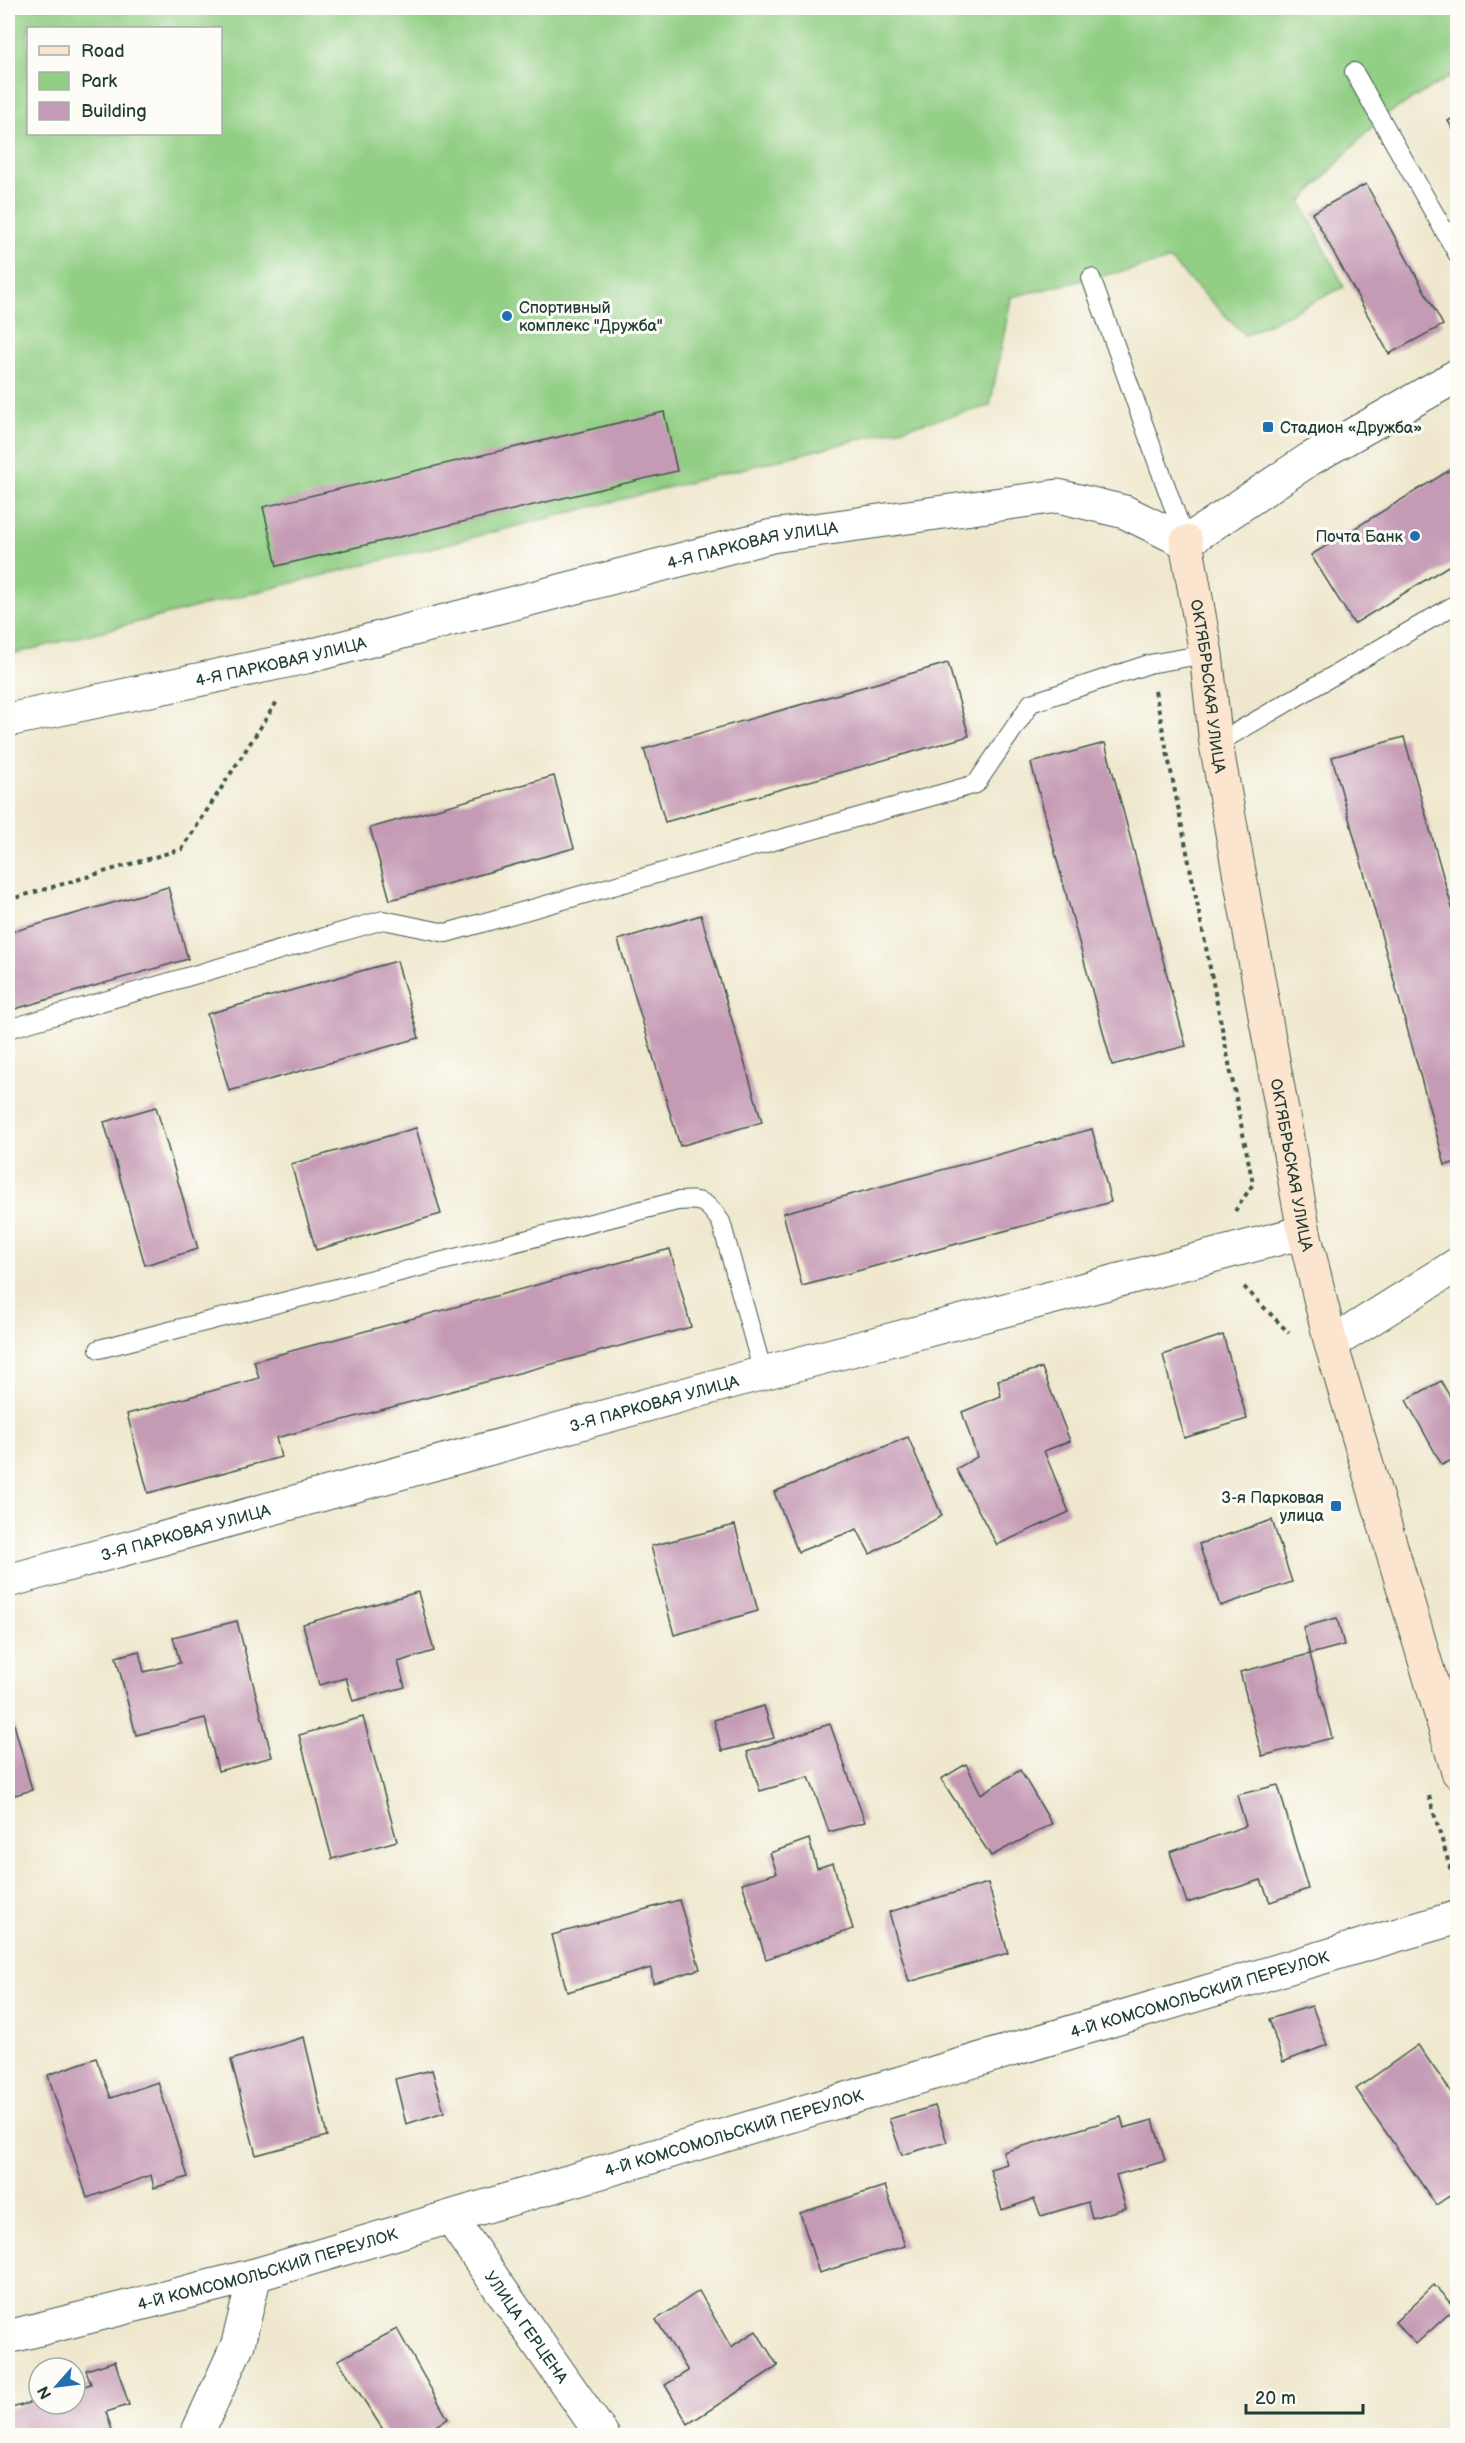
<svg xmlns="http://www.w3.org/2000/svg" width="1465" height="2443" viewBox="0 0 1465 2443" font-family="'Balsamiq Sans',sans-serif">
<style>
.green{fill:#92cf85;stroke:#58865c;stroke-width:1.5;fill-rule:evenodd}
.building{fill:#c49ab4}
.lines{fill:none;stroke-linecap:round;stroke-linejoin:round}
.lane-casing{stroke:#3e574b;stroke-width:20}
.street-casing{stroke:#3e574b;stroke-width:35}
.secondary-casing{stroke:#3e574b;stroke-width:35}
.path{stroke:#3e574b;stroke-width:4;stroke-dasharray:4.5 4.5;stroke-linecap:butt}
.lane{stroke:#fff;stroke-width:18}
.street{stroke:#fff;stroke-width:33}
.secondary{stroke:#fce5cf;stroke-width:33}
.poi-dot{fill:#1f6fb2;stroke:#fdfcf7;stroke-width:2}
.labels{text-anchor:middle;stroke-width:6;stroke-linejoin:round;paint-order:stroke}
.poi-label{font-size:16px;fill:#1f3d34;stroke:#fdfcf7;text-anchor:start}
.street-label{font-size:16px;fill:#1f3d34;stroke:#fdfcf7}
</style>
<rect width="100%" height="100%" fill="#fdfcf7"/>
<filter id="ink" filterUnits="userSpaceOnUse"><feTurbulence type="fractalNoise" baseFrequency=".0167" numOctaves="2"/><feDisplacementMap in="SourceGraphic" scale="12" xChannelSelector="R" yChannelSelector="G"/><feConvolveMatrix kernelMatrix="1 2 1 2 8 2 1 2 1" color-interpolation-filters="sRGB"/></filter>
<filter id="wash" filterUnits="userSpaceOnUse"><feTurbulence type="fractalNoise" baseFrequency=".008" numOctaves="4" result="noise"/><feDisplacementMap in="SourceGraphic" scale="24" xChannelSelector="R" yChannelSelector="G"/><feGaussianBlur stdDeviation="1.35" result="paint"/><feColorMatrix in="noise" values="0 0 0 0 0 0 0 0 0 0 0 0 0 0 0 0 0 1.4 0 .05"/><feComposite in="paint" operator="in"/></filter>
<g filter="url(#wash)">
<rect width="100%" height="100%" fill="#efe8ce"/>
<path class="green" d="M8 8H1457V72L1379 119 1301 202 1344 287 1245 335 1170 260 1011 297 990 406 8 655ZM28 28H220V134H28Z"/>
<g id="blocks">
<g class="building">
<path d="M1458 115V138L1448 121Z"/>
<path d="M1366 184 1443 325 1389 354 1312 213Z"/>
<path d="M664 412 677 471 277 566 263 507Z"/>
<path d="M1458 465V560L1354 624 1311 555Z"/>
<path d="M948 663 969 736 665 822 644 749Z"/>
<path d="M1404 737 1458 929V1162L1445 1165 1332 757Z"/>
<path d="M1105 743 1186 1046 1112 1065 1031 763Z"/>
<path d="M554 776 574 848 390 900 370 828Z"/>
<path d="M168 887 188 959 8 1011V933Z"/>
<path d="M701 915 762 1122 680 1146 618 940Z"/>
<path d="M397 961 419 1038 229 1091 207 1014Z"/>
<path d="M156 1107 198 1249 145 1265 104 1122Z"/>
<path d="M416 1128 441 1214 316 1250 291 1164Z"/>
<path d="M1092 1129 1111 1202 802 1286 783 1213Z"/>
<path d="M670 1249 691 1327 276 1438 281 1457 148 1493 127 1414 259 1378 254 1361Z"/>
<path d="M1223 1335 1247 1419 1184 1438 1163 1355Z"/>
<path d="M1042 1368 1070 1441 1044 1451 1069 1512 997 1545 956 1469 977 1457 962 1412 1001 1396 998 1380Z"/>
<path d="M1441 1381 1458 1411V1457L1442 1465 1406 1400Z"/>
<path d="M908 1437 942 1516 870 1554 857 1529 798 1552 774 1492Z"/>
<path d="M1272 1520 1292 1582 1220 1606 1199 1544Z"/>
<path d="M735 1525 758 1611 674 1635 651 1546Z"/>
<path d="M418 1592 434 1651 398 1662 405 1687 353 1701 346 1678 319 1685 303 1624Z"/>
<path d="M1337 1618 1344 1645 1310 1654 1303 1627Z"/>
<path d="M237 1621 272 1757 218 1771 205 1718 136 1735 116 1657 139 1651 144 1672 180 1663 173 1637Z"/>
<path d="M1310 1654 1332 1738 1262 1756 1240 1672Z"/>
<path d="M8 1702 32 1790 8 1797Z"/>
<path d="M764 1706 774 1738 722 1751 714 1720Z"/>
<path d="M363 1717 397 1841 332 1859 299 1735Z"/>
<path d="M830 1724 865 1822 829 1832 809 1777 760 1791 747 1752Z"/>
<path d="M966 1764 981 1794 1020 1770 1052 1824 991 1856 941 1779Z"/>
<path d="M1278 1785 1308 1889 1270 1902 1261 1880 1187 1903 1170 1852 1246 1826 1237 1795Z"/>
<path d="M809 1839 817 1868 833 1863 853 1929 766 1959 742 1883 777 1873 770 1853Z"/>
<path d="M988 1883 1008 1953 909 1982 889 1912Z"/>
<path d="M679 1900 700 1969 653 1983 651 1968 567 1992 552 1935Z"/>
<path d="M1312 2006 1327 2045 1283 2062 1269 2019Z"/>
<path d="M304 2037 327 2136 256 2155 231 2060Z"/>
<path d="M1418 2045 1458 2102V2190L1436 2205 1356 2089Z"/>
<path d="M96 2058 111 2098 158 2082 188 2177 154 2188 151 2175 87 2198 48 2075Z"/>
<path d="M432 2070 444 2112 406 2124 395 2079Z"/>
<path d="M935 2106 947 2142 902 2155 889 2119Z"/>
<path d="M1121 2117 1124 2128 1153 2120 1165 2161 1116 2175 1126 2208 1092 2218 1088 2202 1041 2216 1034 2199 1002 2210 990 2169 1007 2164 1003 2152Z"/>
<path d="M885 2186 905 2246 819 2273 800 2213Z"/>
<path d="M1434 2285 1455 2308 1416 2344 1395 2322Z"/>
<path d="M699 2291 731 2347 756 2331 778 2366 688 2424 665 2385 688 2371 656 2320Z"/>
<path d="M397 2329 448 2419 417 2436H387L338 2360Z"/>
<path d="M115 2361 129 2405 106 2412 114 2436H8V2409L39 2400V2404H75V2389L91 2384 86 2370Z"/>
</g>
</g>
</g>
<g filter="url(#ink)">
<use href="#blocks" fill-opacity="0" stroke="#3e574b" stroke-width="1.5"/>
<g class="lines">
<g class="lane-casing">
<g id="lane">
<path d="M1354 72 1458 255"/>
<path d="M1091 278 1186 542"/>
<path d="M1216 744 1458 603"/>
<path d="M8 1029 383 920 446 933 976 784 1031 703 1149 664 1206 654"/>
<path d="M99 1349 677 1201C703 1199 706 1201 721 1222L763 1373"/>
</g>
</g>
<g class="street-casing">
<g id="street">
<path id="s1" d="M8 720 306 657 772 536 1058 496 1125 512 1186 542 1310 459 1458 375"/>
<path d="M1331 1344 1458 1264"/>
<path id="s2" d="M8 1581 763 1373 1304 1232"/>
<path id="s3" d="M450 2217 603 2436"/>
<path id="s4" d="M8 2337 255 2275 1458 1917"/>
<path d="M196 2436 238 2344 255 2275"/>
</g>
</g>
<g class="secondary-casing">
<g id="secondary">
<path id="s5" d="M1186 542 1206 654 1216 744 1304 1232 1331 1344 1458 1772"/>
</g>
</g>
<g class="path">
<path d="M1155 691 1253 1184 1235 1211"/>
<path d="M8 900 182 849 278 700"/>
<path d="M1244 1287 1289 1333"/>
<path d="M1429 1796 1454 1881"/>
</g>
<use href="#lane" class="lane"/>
<use href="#street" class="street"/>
<use href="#secondary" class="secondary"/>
</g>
</g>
<g class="poi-dot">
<circle cx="507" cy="316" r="6"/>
<rect x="1262" y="421" width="12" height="12" rx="3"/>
<circle cx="1415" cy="536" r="6"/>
<rect x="1330" y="1500" width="12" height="12" rx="3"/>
</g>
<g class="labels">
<g class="poi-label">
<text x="519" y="313">Спортивный<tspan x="519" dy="18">комплекс "Дружба"</tspan></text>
<text x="1280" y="433">Стадион «Дружба»</text>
<text x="1403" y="542" text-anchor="end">Почта Банк</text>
<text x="1324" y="1503" text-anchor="end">3-я Парковая<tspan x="1324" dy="18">улица</tspan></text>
</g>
<g class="street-label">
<text dy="6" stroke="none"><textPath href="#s1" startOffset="765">4-Я ПАРКОВАЯ УЛИЦА</textPath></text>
<text dy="6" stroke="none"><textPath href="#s1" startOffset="279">4-Я ПАРКОВАЯ УЛИЦА</textPath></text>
<text dy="6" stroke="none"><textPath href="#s5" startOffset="146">ОКТЯБРЬСКАЯ УЛИЦА</textPath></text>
<text dy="6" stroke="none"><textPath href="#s5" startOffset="632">ОКТЯБРЬСКАЯ УЛИЦА</textPath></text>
<text dy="6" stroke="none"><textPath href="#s2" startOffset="670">3-Я ПАРКОВАЯ УЛИЦА</textPath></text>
<text dy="6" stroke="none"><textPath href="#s2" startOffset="184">3-Я ПАРКОВАЯ УЛИЦА</textPath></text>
<text dy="6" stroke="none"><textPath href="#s4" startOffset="1240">4-Й КОМСОМОЛЬСКИЙ ПЕРЕУЛОК</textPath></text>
<text dy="6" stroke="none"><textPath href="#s4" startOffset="754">4-Й КОМСОМОЛЬСКИЙ ПЕРЕУЛОК</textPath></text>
<text dy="6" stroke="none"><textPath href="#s4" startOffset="268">4-Й КОМСОМОЛЬСКИЙ ПЕРЕУЛОК</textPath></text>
<text dy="6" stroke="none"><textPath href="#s3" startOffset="134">УЛИЦА ГЕРЦЕНА</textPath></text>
</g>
</g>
<rect width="1465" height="2443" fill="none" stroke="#fdfcf7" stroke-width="30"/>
<rect x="27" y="27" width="195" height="108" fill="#fdfcf7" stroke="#a4b0a9" stroke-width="1.5"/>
<rect x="39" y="46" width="30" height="9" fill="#fce5cf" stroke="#a4b0a9" stroke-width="1.5"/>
<text x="81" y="57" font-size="18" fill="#1f3d34">Road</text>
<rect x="39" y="72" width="30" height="18" fill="#92cf85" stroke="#a4b0a9" stroke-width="1.5"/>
<text x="81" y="87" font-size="18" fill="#1f3d34">Park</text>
<rect x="39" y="102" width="30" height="18" fill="#c49ab4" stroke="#a4b0a9" stroke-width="1.5"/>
<text x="81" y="117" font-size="18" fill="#1f3d34">Building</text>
<g transform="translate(57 2386) rotate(242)"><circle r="28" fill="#fdfcf7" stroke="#a4b0a9" stroke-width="1.5"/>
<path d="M0-4.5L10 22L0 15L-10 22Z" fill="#1f6fb2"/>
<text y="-9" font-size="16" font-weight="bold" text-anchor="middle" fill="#1f3d34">N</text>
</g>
<path d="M1246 2404v9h117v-9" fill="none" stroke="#1f3d34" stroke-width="3"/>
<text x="1255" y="2404" font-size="18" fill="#1f3d34" stroke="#fdfcf7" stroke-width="4.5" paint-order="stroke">20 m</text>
</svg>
